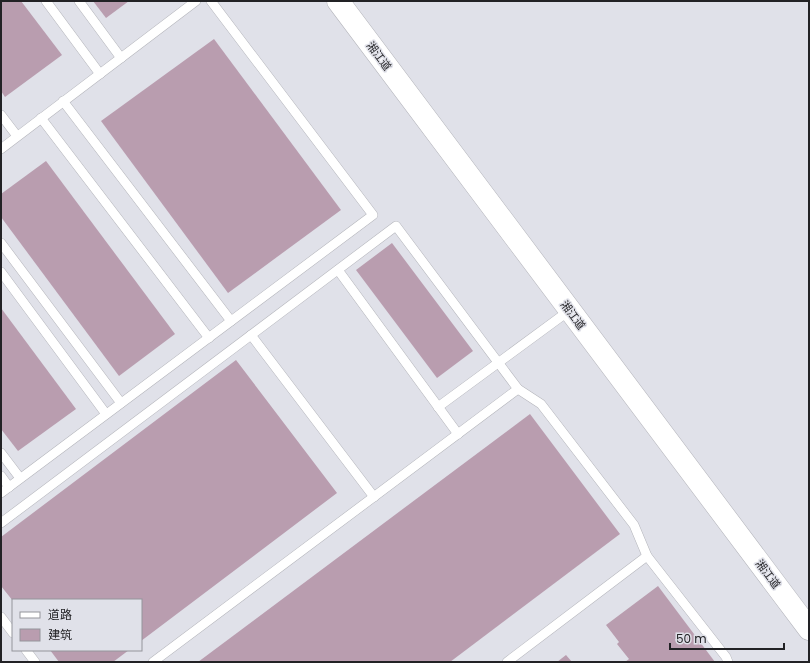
<svg xmlns="http://www.w3.org/2000/svg" width="810" height="663" viewBox="0 0 810 663" font-family="Poppins,'Noto Sans SC',sans-serif">
<style>
.building{fill:#b99daf}
.lines{fill:none;stroke-linecap:round;stroke-linejoin:round}
.service-casing{stroke:#b4b5bb;stroke-width:10}
.secondary-casing{stroke:#b4b5bb;stroke-width:23}
.service{stroke:#fff;stroke-width:9}
.secondary{stroke:#fff;stroke-width:22}
.labels{text-anchor:middle;stroke-width:3;stroke-linejoin:round;paint-order:stroke}
.street-label{font-size:11px;fill:#222225;stroke:#e0e1e9}
</style>
<rect width="100%" height="100%" fill="#e0e1e9"/>
<g class="building">
<path d="M1 1H21L62 55 5 97 1 91Z"/>
<path d="M93 1H129L106 18Z"/>
<path d="M214 39 341 210 228 293 101 121Z"/>
<path d="M46 161 175 334 119 376 1 217V194Z"/>
<path d="M392 243 473 351 437 378 356 270Z"/>
<path d="M1 308 76 409 18 451 1 429Z"/>
<path d="M236 360 337 493 141 641V600H13V601L1 586V537Z"/>
<path d="M530 414 620 534 450 662H198Z"/>
<path d="M658 586 715 662H625L629 659 617 644 619 642 606 625Z"/>
<path d="M50 650H129L113 662H59Z"/>
<path d="M566 655 572 662H557Z"/>
</g>
<g class="lines">
<g class="service-casing">
<g id="service">
<path d="M46 1 100 74"/>
<path d="M79 1 121 58"/>
<path d="M63 101 231 321"/>
<path d="M1 115 17 136"/>
<path d="M41 118 209 338"/>
<path d="M1 149 196 1"/>
<path d="M1 243 121 403"/>
<path d="M338 270 458 434"/>
<path d="M1 272 106 414"/>
<path d="M251 335 374 497"/>
<path d="M438 407 570 310"/>
<path d="M1 453 20 478"/>
<path d="M1 476 9 487"/>
<path d="M1 493 373 215 211 1"/>
<path d="M1 523 396 226 518 389 541 404 634 525 647 556 726 657 728 662"/>
<path d="M1 617 13 633"/>
<path d="M26 650 35 662"/>
<path d="M153 662 518 389"/>
<path d="M507 662 647 556"/>
</g>
</g>
<g class="secondary-casing">
<path id="secondary" d="M338 1 809 629"/>
</g>
<use href="#service" class="service"/>
<use href="#secondary" class="secondary"/>
</g>
<g class="labels">
<g class="street-label">
<text transform="translate(379 56) rotate(53)" y="4">湘江道</text>
<text transform="translate(573 315) rotate(53)" y="4">湘江道</text>
<text transform="translate(768 574) rotate(53)" y="4">湘江道</text>
</g>
</g>
<rect width="810" height="663" fill="none" stroke="#222225" stroke-width="4"/>
<rect x="12" y="599" width="130" height="52" fill="#e0e1e9" stroke="#94959b"/>
<rect x="20" y="612" width="20" height="6" fill="#ffffff" stroke="#94959b"/>
<text x="48" y="619" font-size="12" fill="#222225">道路</text>
<rect x="20" y="629" width="20" height="12" fill="#b99daf" stroke="#94959b"/>
<text x="48" y="639" font-size="12" fill="#222225">建筑</text>
<path d="M670 643v6h114v-6" fill="none" stroke="#222225" stroke-width="2"/>
<text x="676" y="643" font-size="12" fill="#222225" stroke="#e0e1e9" stroke-width="3" paint-order="stroke">50 m</text>
</svg>
